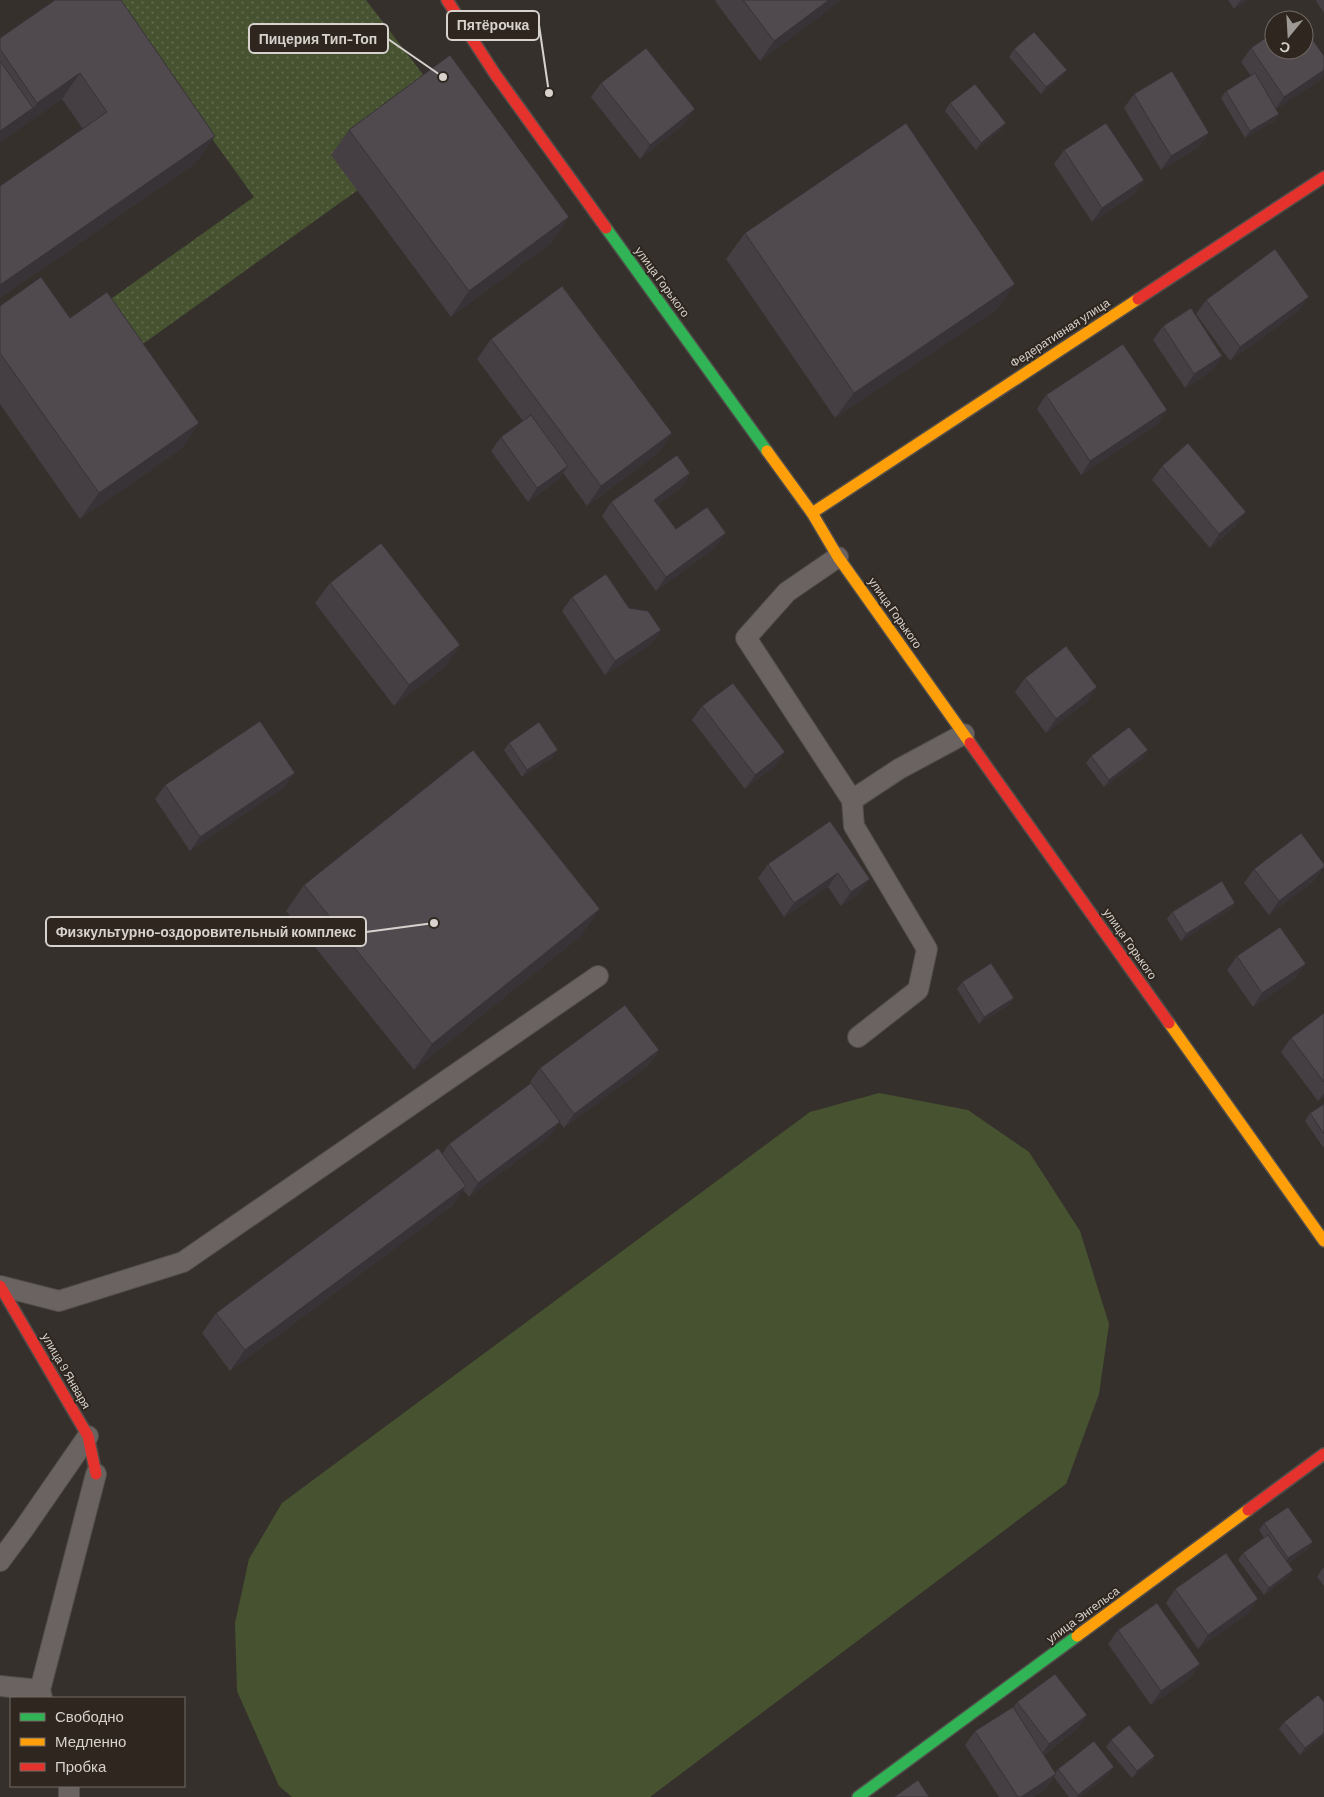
<svg xmlns="http://www.w3.org/2000/svg" width="1324" height="1797" viewBox="0 0 1324 1797" font-family="Barlow,sans-serif">
<style>
.grass{fill:#475330}
.park{fill:url(#park-dots)}
.lines{fill:none;stroke-linecap:round;stroke-linejoin:round}
.lane-casing{stroke:#514d4a;stroke-width:22}
.fast-casing{stroke:#514d4a;stroke-width:14}
.slow-casing{stroke:#514d4a;stroke-width:14}
.jam-casing{stroke:#514d4a;stroke-width:14}
.lane{stroke:#6b6362;stroke-width:20}
.fast{stroke:#30b455;stroke-width:11}
.slow{stroke:#ff9f0a;stroke-width:11}
.jam{stroke:#e5322d;stroke-width:11}
.wall{fill:#453f43}
.shaded-wall{fill:#383337}
.building{fill:#50494e;stroke:#383337}
.labels{text-anchor:middle;stroke-width:4;stroke-linejoin:round;paint-order:stroke}
.street-label{font-size:12px;fill:#d7d2cd;stroke:#2e261f}
.leader{fill:none;stroke:#d7d2cd;stroke-width:2}
.callout-dot{fill:#d7d2cd;stroke:#2e261f;stroke-width:2}
.callout{fill:#2e261f;stroke:#d7d2cd;stroke-width:2}
.callout-label{font-size:14px;text-anchor:middle;font-weight:bold;fill:#d7d2cd}
</style>
<defs>
<pattern id="park-dots" width="8" height="8" patternUnits="userSpaceOnUse" patternTransform="scale(1.25)"><rect width="8" height="8" fill="#475330"/><path d="M2 2h.1M6 6h.1" fill="none" stroke="#616b4d" stroke-width="1.8" stroke-linecap="round"/></pattern>
</defs>
<rect width="100%" height="100%" fill="#35302c"/>
<path class="grass" d="M879 1093 968 1110 1029 1152 1080 1231 1109 1324 1099 1394 1066 1484 650 1797H292L279 1786 237 1691 235 1623 249 1559 282 1503 810 1112Z"/>
<path class="park" d="M112 0H366L457 119 140 346 108 301 254 197Z"/>
<g class="lines">
<g class="lane-casing">
<g id="lane">
<path d="M838 557 787 592 746 638 852 800 899 769 964 734"/>
<path d="M852 800 854 826 927 949 918 990 858 1037"/>
<path d="M0 1286 59 1301 183 1262 598 976"/>
<path d="M0 1561 23 1530 88 1436"/>
<path d="M0 1686 40 1690"/>
<path d="M42 1698 40 1690 96 1474"/>
<path d="M69 1797V1786"/>
</g>
</g>
<g class="fast-casing">
<g id="fast">
<path d="M606 228 767 451"/>
<path d="M858 1797 1077 1636"/>
</g>
</g>
<g class="slow-casing">
<g id="slow">
<path d="M767 451 812 513 838 557 970 743"/>
<path d="M812 513 1138 299"/>
<path d="M1169 1023 1324 1241"/>
<path d="M1077 1636 1248 1510"/>
</g>
</g>
<g class="jam-casing">
<g id="jam">
<path d="M447 0 495 74 606 228"/>
<path d="M1138 299 1324 177"/>
<path d="M970 743 1169 1023"/>
<path d="M0 1286 88 1436 96 1474"/>
<path d="M1248 1510 1324 1454"/>
</g>
</g>
<use href="#lane" class="lane"/>
<use href="#fast" class="fast"/>
<use href="#slow" class="slow"/>
<use href="#jam" class="jam"/>
</g>
<g class="wall">
<path d="M55 0 197 162 0 298V186L83 129 62 99 0 142V38Z"/>
<path d="M716 0H842L760 61 715 1Z"/>
<path d="M1228 0H1249L1234 9Z"/>
<path d="M1317 0H1324V13L1316 1Z"/>
<path d="M1251 48 1324 56V74L1320 80 1276 109 1279 114 1274 121 1245 138 1221 98 1226 91 1251 76 1241 62Z"/>
<path d="M1014 49 1067 70 1062 77 1041 94 1009 57Z"/>
<path d="M601 83 685 123 640 159 591 97Z"/>
<path d="M1134 94 1199 147 1161 170 1124 108Z"/>
<path d="M950 103 1001 130 976 150 945 111Z"/>
<path d="M349 130 569 217 551 243 451 317 331 155Z"/>
<path d="M1064 150 1144 180 1134 194 1092 222 1054 164Z"/>
<path d="M745 233 997 309 835 418 726 259Z"/>
<path d="M1206 300 1299 311 1230 361 1196 314Z"/>
<path d="M0 306 70 318 199 423 181 449 80 519 0 404Z"/>
<path d="M1163 326 1213 370 1185 388 1153 340Z"/>
<path d="M491 339 672 433 658 453 587 506 563 473 558 480 528 502 491 451 501 437 523 421 477 359Z"/>
<path d="M1046 395 1158 424 1081 475 1037 409Z"/>
<path d="M1162 466 1236 526 1210 548 1152 480Z"/>
<path d="M690 473 681 487 658 504 676 529 716 547 656 591 602 516 611 502Z"/>
<path d="M330 583 460 645 446 666 394 706 315 603Z"/>
<path d="M572 597 629 608 661 630 651 644 605 675 562 611Z"/>
<path d="M1025 678 1088 701 1046 733 1015 692Z"/>
<path d="M702 706 775 766 745 789 692 720Z"/>
<path d="M509 743 553 757 522 777 504 750Z"/>
<path d="M1091 756 1143 758 1104 787 1086 763Z"/>
<path d="M165 785 285 787 190 851 155 799Z"/>
<path d="M830 821 860 893 841 906 828 887 784 917 758 878 768 864Z"/>
<path d="M1254 869 1315 880 1269 915 1244 883Z"/>
<path d="M304 885 582 935 414 1070 286 911Z"/>
<path d="M1235 903 1230 910 1181 941 1167 919 1172 912Z"/>
<path d="M1237 956 1296 978 1253 1007 1227 970Z"/>
<path d="M962 982 1014 998 1009 1005 979 1024 957 989Z"/>
<path d="M1324 1013V1097L1318 1101 1281 1052 1291 1038Z"/>
<path d="M659 1050 650 1064 564 1128 531 1084 550 1136 469 1197 463 1190 452 1206 230 1371 202 1333 216 1313 442 1154 449 1144 531 1083 530 1082 540 1068Z"/>
<path d="M1324 1104V1146L1323 1147 1305 1121 1310 1113Z"/>
<path d="M1264 1523 1313 1542 1308 1549 1288 1563 1293 1570 1288 1577 1264 1595 1238 1560 1243 1553 1264 1538 1259 1530Z"/>
<path d="M1324 1568V1586L1317 1577 1322 1569Z"/>
<path d="M1175 1589 1258 1599 1248 1613 1198 1649 1166 1603Z"/>
<path d="M1118 1630 1200 1664 1190 1678 1151 1705 1108 1644Z"/>
<path d="M1017 1702 1087 1715 1077 1729 1044 1755 1055 1773 1058 1769 1109 1774 1080 1797H1069L1054 1777 1046 1788 1033 1797H999L965 1745 975 1731 1013 1708Z"/>
<path d="M1284 1722 1324 1736 1300 1755 1279 1729Z"/>
<path d="M1111 1740 1155 1756 1150 1763 1132 1778 1106 1747Z"/>
</g>
<g class="shaded-wall">
<path d="M829 0H842L760 61 774 41Z"/>
<path d="M1242 0H1249L1234 9 1239 2Z"/>
<path d="M1067 70 1062 77 1041 94 1046 87Z"/>
<path d="M1324 70V74L1320 80 1274 111 1284 97Z"/>
<path d="M80 73 62 99 19 129 37 103Z"/>
<path d="M33 108 19 129 0 142V131Z"/>
<path d="M695 109 685 123 640 159 650 145Z"/>
<path d="M1279 114 1274 121 1245 138 1250 131Z"/>
<path d="M1006 123 1001 130 976 150 981 143Z"/>
<path d="M1209 133 1199 147 1161 170 1171 156Z"/>
<path d="M215 136 197 162 0 298V285Z"/>
<path d="M1144 180 1134 194 1092 222 1102 208Z"/>
<path d="M569 217 551 243 451 317 469 291Z"/>
<path d="M1015 284 997 309 835 418 854 393Z"/>
<path d="M1309 297 1299 311 1230 361 1240 347Z"/>
<path d="M1222 356 1213 370 1185 388 1194 374Z"/>
<path d="M1167 410 1158 424 1081 475 1090 461Z"/>
<path d="M199 423 181 449 80 519 99 493Z"/>
<path d="M672 433 658 453 587 506 601 486Z"/>
<path d="M568 466 558 480 528 502 537 488Z"/>
<path d="M690 473 681 487 644 514 654 500Z"/>
<path d="M1246 512 1236 526 1210 548 1219 534Z"/>
<path d="M726 533 716 547 656 591 666 577Z"/>
<path d="M661 630 651 644 605 675 615 661Z"/>
<path d="M460 645 446 666 394 706 409 685Z"/>
<path d="M1097 687 1088 701 1046 733 1056 719Z"/>
<path d="M558 750 553 757 522 777 527 770Z"/>
<path d="M1148 750 1143 758 1104 787 1109 780Z"/>
<path d="M785 752 775 766 745 789 755 775Z"/>
<path d="M295 773 285 787 190 851 200 837Z"/>
<path d="M1324 867 1315 880 1269 915 1279 901Z"/>
<path d="M838 873 828 887 784 917 794 903Z"/>
<path d="M870 879 860 893 841 906 851 892Z"/>
<path d="M1235 903 1230 910 1181 941 1186 934Z"/>
<path d="M600 909 582 935 414 1070 432 1044Z"/>
<path d="M1306 964 1296 978 1253 1007 1262 993Z"/>
<path d="M1014 998 1009 1005 979 1024 984 1017Z"/>
<path d="M659 1050 650 1064 564 1128 574 1114Z"/>
<path d="M1324 1093V1097L1318 1101Z"/>
<path d="M560 1122 550 1136 469 1197 478 1183Z"/>
<path d="M466 1186 452 1206 230 1371 245 1350Z"/>
<path d="M1313 1542 1308 1549 1283 1566 1288 1558Z"/>
<path d="M1293 1570 1288 1577 1264 1595 1269 1588Z"/>
<path d="M1258 1599 1248 1613 1198 1649 1208 1635Z"/>
<path d="M1200 1664 1190 1678 1151 1705 1161 1691Z"/>
<path d="M1087 1715 1077 1729 1039 1758 1049 1744Z"/>
<path d="M1324 1733V1736L1300 1755 1305 1748Z"/>
<path d="M1155 1756 1150 1763 1132 1778 1137 1771Z"/>
<path d="M1114 1767 1109 1774 1080 1797H1077L1078 1795Z"/>
<path d="M1056 1774 1046 1788 1033 1797H1021Z"/>
</g>
<g class="building">
<path d="M55 0H121L215 136 0 285V186L107 112 80 73 37 103 0 49V38Z"/>
<path d="M743 0H829L774 41Z"/>
<path d="M1297 17 1299 20H1292Z"/>
<path d="M1304 27 1324 56V70L1284 97 1251 48 1274 32V50H1304Z"/>
<path d="M1034 32 1067 70 1046 87 1014 49Z"/>
<path d="M646 48 695 109 650 145 601 83Z"/>
<path d="M450 55 569 217 469 291 349 130Z"/>
<path d="M0 61 33 108 0 131Z"/>
<path d="M1172 71 1209 133 1171 156 1134 94Z"/>
<path d="M1255 73 1279 114 1250 131 1226 91Z"/>
<path d="M975 84 1006 123 981 143 950 103Z"/>
<path d="M906 123 1015 284 854 393 745 233Z"/>
<path d="M1106 123 1144 180 1102 208 1064 150Z"/>
<path d="M1275 249 1309 297 1240 347 1206 300Z"/>
<path d="M41 277 70 318 107 292 199 423 99 493 0 353V306Z"/>
<path d="M562 286 672 433 601 486 491 339Z"/>
<path d="M1191 308 1222 356 1194 374 1163 326Z"/>
<path d="M1123 344 1167 410 1090 461 1046 395Z"/>
<path d="M531 415 568 466 537 488 501 437Z"/>
<path d="M1188 443 1246 512 1219 534 1162 466Z"/>
<path d="M677 455 690 473 654 500 676 529 707 507 726 533 666 577 611 502Z"/>
<path d="M381 543 460 645 409 685 330 583Z"/>
<path d="M606 574 629 608 648 611 661 630 615 661 572 597Z"/>
<path d="M1066 646 1097 687 1056 719 1025 678Z"/>
<path d="M733 683 785 752 755 775 702 706Z"/>
<path d="M260 721 295 773 200 837 165 785Z"/>
<path d="M539 722 558 750 527 770 509 743Z"/>
<path d="M1129 727 1148 750 1109 780 1091 756Z"/>
<path d="M473 750 600 909 432 1044 304 885Z"/>
<path d="M830 821 870 879 851 892 838 873 794 903 768 864Z"/>
<path d="M1301 833 1324 864V867L1279 901 1254 869Z"/>
<path d="M1222 881 1235 903 1186 934 1172 912Z"/>
<path d="M1280 927 1306 964 1262 993 1237 956Z"/>
<path d="M991 963 1014 998 984 1017 962 982Z"/>
<path d="M625 1005 659 1050 574 1114 540 1068Z"/>
<path d="M1324 1013V1082L1291 1038Z"/>
<path d="M531 1083 560 1122 478 1183 449 1144Z"/>
<path d="M1324 1104V1134L1310 1113Z"/>
<path d="M438 1148 466 1186 245 1350 216 1313Z"/>
<path d="M1288 1507 1313 1542 1288 1558 1264 1523Z"/>
<path d="M1268 1535 1293 1570 1269 1588 1243 1553Z"/>
<path d="M1226 1553 1258 1599 1208 1635 1175 1589Z"/>
<path d="M1157 1603 1200 1664 1161 1691 1118 1630Z"/>
<path d="M1055 1674 1087 1715 1049 1744 1017 1702Z"/>
<path d="M1318 1695 1324 1702V1733L1305 1748 1284 1722Z"/>
<path d="M1013 1707 1056 1774 1021 1797H1018L975 1731Z"/>
<path d="M1129 1725 1155 1756 1137 1771 1111 1740Z"/>
<path d="M1094 1741 1114 1767 1078 1795 1058 1769Z"/>
<path d="M918 1780 929 1797H894Z"/>
</g>
<g class="labels">
<g class="street-label">
<text transform="translate(662 282) rotate(54)" y="4">улица Горького</text>
<text transform="translate(1060 333) rotate(-33)" y="4">Федеративная улица</text>
<text transform="translate(895 613) rotate(55)" y="4">улица Горького</text>
<text transform="translate(1130 944) rotate(55)" y="4">улица Горького</text>
<text transform="translate(66 1371) rotate(60)" y="4">улица 9 Января</text>
<text transform="translate(1083 1615) rotate(-36)" y="4">улица Энгельса</text>
</g>
</g>
<path class="leader" d="M549 93L539 25M443 77L388 39M434 923L366 932"/>
<g class="callout-dot">
<circle cx="549" cy="93" r="5"/>
<circle cx="443" cy="77" r="5"/>
<circle cx="434" cy="923" r="5"/>
</g>
<g class="callout">
<rect x="447" y="11" width="92" height="29" rx="5"/>
<rect x="249" y="24" width="139" height="29" rx="5"/>
<rect x="46" y="917" width="320" height="29" rx="5"/>
</g>
<g class="callout-label">
<text x="493" y="30">Пятёрочка</text>
<text x="318" y="44">Пицерия Тип-Топ</text>
<text x="206" y="937">Физкультурно-оздоровительный комплекс</text>
</g>
<rect x="10" y="1697" width="175" height="90" fill="#2e261f" stroke="#726b65"/>
<rect x="20" y="1713" width="25" height="8" fill="#30b455" stroke="#726b65"/>
<text x="55" y="1722" font-size="15" fill="#d7d2cd">Свободно</text>
<rect x="20" y="1738" width="25" height="8" fill="#ff9f0a" stroke="#726b65"/>
<text x="55" y="1747" font-size="15" fill="#d7d2cd">Медленно</text>
<rect x="20" y="1763" width="25" height="8" fill="#e5322d" stroke="#726b65"/>
<text x="55" y="1772" font-size="15" fill="#d7d2cd">Пробка</text>
<g transform="translate(1289 35) rotate(198)"><circle r="24" fill="#2e261f" stroke="#726b65"/>
<path d="M0-4L9 19L0 12L-9 19Z" fill="#9e9995"/>
<text y="-8" font-size="14" font-weight="bold" text-anchor="middle" fill="#d7d2cd">С</text>
</g>
</svg>
